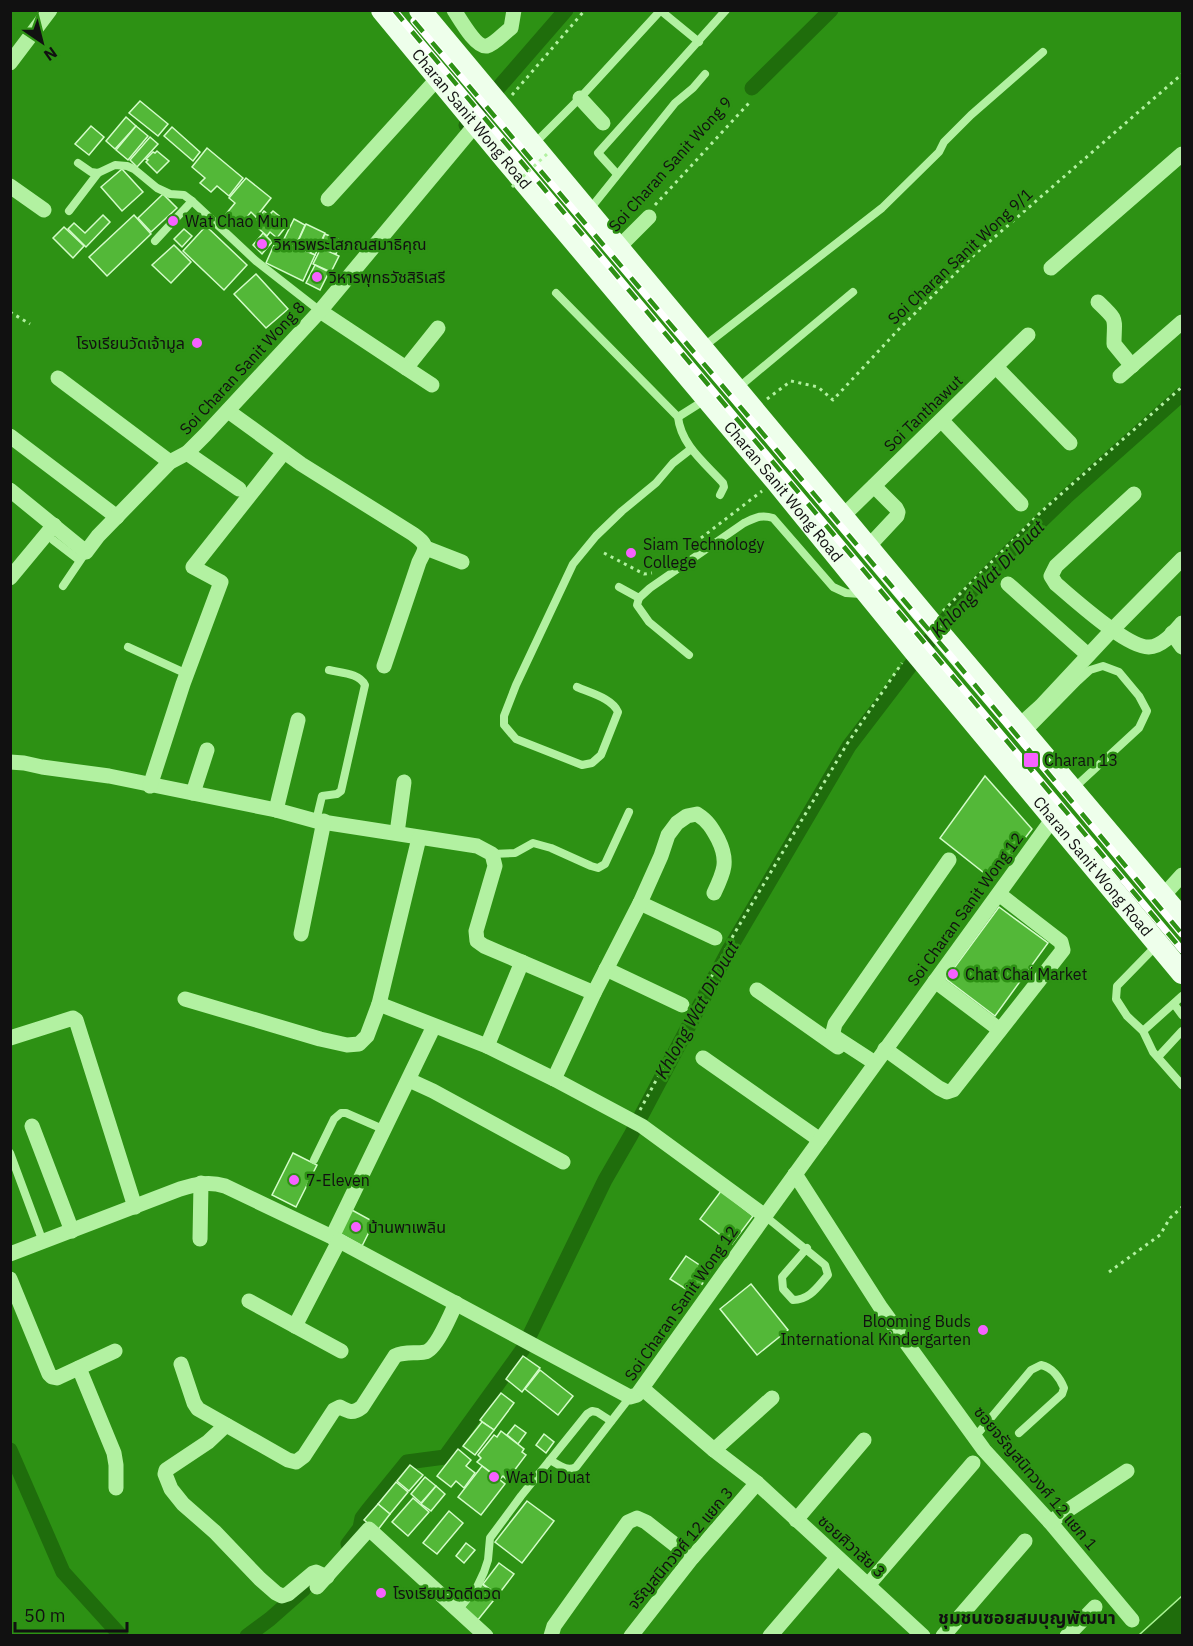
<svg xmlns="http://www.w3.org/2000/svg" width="1193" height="1646" viewBox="0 0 1193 1646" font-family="'IBM Plex Sans','Noto Sans Thai',sans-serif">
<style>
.water{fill:#1f6d0c;stroke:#a9f493;stroke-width:1.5}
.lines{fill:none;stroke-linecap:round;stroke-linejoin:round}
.canal{stroke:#1f6d0c;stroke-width:15}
.building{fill:#53b838;stroke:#d3fcc8;stroke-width:1.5}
.path{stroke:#b2f1a1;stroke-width:3;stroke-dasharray:3 4.5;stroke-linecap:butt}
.lane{stroke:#b2f1a1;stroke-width:8}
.street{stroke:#b2f1a1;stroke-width:15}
.primary{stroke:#eeffeb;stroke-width:22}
.rail-casing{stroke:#fff;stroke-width:7}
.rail{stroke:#2d9114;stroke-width:4.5;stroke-dasharray:14;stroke-linecap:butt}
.path-bridge{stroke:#b2f1a1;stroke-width:3;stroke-dasharray:3 4.5;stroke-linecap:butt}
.poi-dot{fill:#f661ff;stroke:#2d9114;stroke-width:2}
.labels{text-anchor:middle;stroke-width:5;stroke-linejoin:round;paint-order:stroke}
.street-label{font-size:16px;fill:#111;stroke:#2d9114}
.poi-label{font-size:16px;fill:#111;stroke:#2d9114;text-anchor:start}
.water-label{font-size:18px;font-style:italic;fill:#111;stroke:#2d9114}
.neighbourhood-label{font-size:18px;font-weight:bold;fill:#111;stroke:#2d9114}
</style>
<rect width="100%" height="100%" fill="#2d9114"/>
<path class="water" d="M1182 1596V1635H1139Z"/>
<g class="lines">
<g class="canal">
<path d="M752 88 831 10"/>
<path d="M466 125 566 10"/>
<path d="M10 1450 63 1572 121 1636"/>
<path d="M348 1544 360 1528 362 1518 368 1510 407 1462 445 1457 523 1349 605 1180 631 1135 729 950 849 746 953 610 1010 551 1066 497 1182 394"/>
<path d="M247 1636 270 1619 304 1589"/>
</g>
</g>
<g class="building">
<path d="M140 101 168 124 158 136 129 113Z"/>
<path d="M126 117 136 126 115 149 106 141Z"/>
<path d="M91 126 104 137 89 155 75 144Z"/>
<path d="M136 126 148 136 128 160 116 150Z"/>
<path d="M172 127 200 152 193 161 164 136Z"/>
<path d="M150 137 158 144 137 167 130 160Z"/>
<path d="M207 148 243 178 229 196 217 186 211 192 200 183 205 178 192 167Z"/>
<path d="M157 151 169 161 157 173 146 162 148 160 146 159 153 152 155 153Z"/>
<path d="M122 169 143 192 122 211 101 187Z"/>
<path d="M246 178 271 198 256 217 251 212 240 225 226 214 235 203 229 198Z"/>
<path d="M163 194 177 208 151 232 138 218Z"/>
<path d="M264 211 269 215 273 211 283 219 278 224 284 229 277 238 270 232 267 236 258 228 262 224 257 220Z"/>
<path d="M103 215 110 222 86 247 68 229 74 223 85 233Z"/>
<path d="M134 215 151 234 107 276 89 257Z"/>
<path d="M294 219 305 225 296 245 284 239Z"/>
<path d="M306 224 325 233 315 255 296 246Z"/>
<path d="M206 226 247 265 224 290 183 251Z"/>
<path d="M64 227 84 246 73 258 53 238Z"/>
<path d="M184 229 192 236 182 247 174 239Z"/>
<path d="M263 233 272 242 262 254 253 245Z"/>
<path d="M325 234 342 241 336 254 319 247Z"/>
<path d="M277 238 315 255 303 281 266 263Z"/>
<path d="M174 245 191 262 171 283 152 265Z"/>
<path d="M321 248 339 256 331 272 313 264Z"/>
<path d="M315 265 329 272 320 290 306 283Z"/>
<path d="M256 274 288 309 266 328 234 294Z"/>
<path d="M985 776 1032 829 993 880 940 838Z"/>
<path d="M999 907 1048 943 995 1016 946 979Z"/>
<path d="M293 1153 317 1165 296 1207 272 1195Z"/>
<path d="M721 1191 753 1216 732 1244 700 1219Z"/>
<path d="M350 1209 374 1222 362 1246 337 1232Z"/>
<path d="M686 1256 710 1272 695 1295 670 1279Z"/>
<path d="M751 1284 788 1330 757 1355 720 1309Z"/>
<path d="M523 1356 540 1368 522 1392 506 1379Z"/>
<path d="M540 1370 573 1396 558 1415 525 1389Z"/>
<path d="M501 1393 514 1403 494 1430 480 1420Z"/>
<path d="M482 1422 494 1430 475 1455 463 1446Z"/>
<path d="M515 1425 526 1433 518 1444 507 1435Z"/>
<path d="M501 1431 524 1449 522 1452 526 1455 507 1480 503 1476 500 1479 477 1462 481 1458 478 1455 494 1435 497 1437Z"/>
<path d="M544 1434 554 1442 546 1453 536 1445Z"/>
<path d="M458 1449 471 1460 466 1466 475 1473 464 1488 456 1481 451 1487 437 1476Z"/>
<path d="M410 1465 423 1475 409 1491 397 1481Z"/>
<path d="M482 1466 505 1484 481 1515 458 1497Z"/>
<path d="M425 1477 436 1486 421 1503 411 1494Z"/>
<path d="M396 1482 408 1492 390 1514 378 1504Z"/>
<path d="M436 1486 445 1494 431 1511 421 1504Z"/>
<path d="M413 1498 429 1512 408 1536 392 1522Z"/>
<path d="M527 1501 554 1521 522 1563 495 1542Z"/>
<path d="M378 1504 390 1514 377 1531 364 1520Z"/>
<path d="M449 1511 463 1523 437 1554 423 1543Z"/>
<path d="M466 1543 475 1550 464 1563 456 1556Z"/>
<path d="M499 1563 514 1574 498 1595 483 1584Z"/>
<path d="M482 1584 497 1596 477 1621 463 1609Z"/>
</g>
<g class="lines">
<g class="path">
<path d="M512 95 585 10"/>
<path d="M655 205 749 103"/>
<path d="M10 312 30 324"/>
<path d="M767 399 791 381 818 387 833 400 898 330 974 255 1182 74"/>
<path d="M701 538 762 491"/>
<path d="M604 553 644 574 652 573"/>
<path d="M943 611 1042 511 1182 387"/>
<path d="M697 1004 734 934 847 744 902 663"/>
<path d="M640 1110 690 1018"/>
<path d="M1109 1272 1160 1235 1170 1218 1182 1207"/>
</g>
<g class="lane">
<path d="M660 10 699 42"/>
<path d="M535 143 580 98 660 11"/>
<path d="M78 163 91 172 98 173 115 165 127 166 134 169 157 188 170 194 184 195 192 201"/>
<path d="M617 174 598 153 726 10"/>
<path d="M590 209 675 103 693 88 705 74"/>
<path d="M69 211 98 173"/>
<path d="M155 241 192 201 256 261 320 311"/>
<path d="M556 293 678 417C681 445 705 463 723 483L724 487 720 495"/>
<path d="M703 347 882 208 939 152 944 142 971 115 1043 52"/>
<path d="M739 387 853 292"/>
<path d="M678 417 705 400"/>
<path d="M53 540 79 560"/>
<path d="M63 586 86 552"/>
<path d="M619 587 639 598 650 588 744 523C755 518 761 514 773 518L833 587 846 593 861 594"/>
<path d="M639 598 637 605 649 622 689 655"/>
<path d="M128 647 187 674"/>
<path d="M577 687C590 693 612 698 618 712L601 755 592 763 582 765 516 739 504 725V716L516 685 573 564 596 536 622 511 656 483 673 463 691 449"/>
<path d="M1027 733 1078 681 1090 670 1103 666 1119 672 1139 696 1147 711 1139 728 1074 788"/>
<path d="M316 821 322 796 337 794 341 791 365 685C359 673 341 673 329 670"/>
<path d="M492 854 515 853 533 843 551 848 591 866 598 868 605 864 629 812"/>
<path d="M1156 946 1117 986 1116 999 1127 1016 1143 1031 1153 1052 1182 1085"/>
<path d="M1174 1004 1182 1015"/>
<path d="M1143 1031 1182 996"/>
<path d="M1158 1057 1182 1031"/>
<path d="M10 1153 43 1242"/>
<path d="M314 1160 334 1119 341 1113H346L385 1130"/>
<path d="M765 1216 825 1265 828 1275C818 1286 810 1300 793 1300L783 1289 782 1277 807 1248"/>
<path d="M975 1437 1031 1370 1041 1365C1052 1367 1060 1378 1064 1388L1062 1394 1019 1433"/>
<path d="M550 1460 587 1414 592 1411 597 1412 611 1421"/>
<path d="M458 1610 477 1587 484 1572 488 1560 490 1538 521 1496 550 1460C559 1465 567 1472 576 1467L630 1397"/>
</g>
<g class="street">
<path d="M454 10C460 19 476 48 487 46 495 44 504 33 511 28L514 10"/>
<path d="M10 63 50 10"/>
<path d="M580 98 603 123"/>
<path d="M10 186 44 210"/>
<path d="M328 199 438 78"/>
<path d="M618 248 649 217"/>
<path d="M1051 268 1182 154"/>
<path d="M1098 302C1119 322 1114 317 1114 344L1132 366"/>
<path d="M320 311 406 368 438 328"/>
<path d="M996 367 1070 443"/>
<path d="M406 368 432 385"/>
<path d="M1120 376 1182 322"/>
<path d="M58 378 170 462"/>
<path d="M228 411 301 464 413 534C428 545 427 547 419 562L384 666"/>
<path d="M942 421 1021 504"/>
<path d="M10 436 117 517"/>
<path d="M187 453 239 489"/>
<path d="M10 490 86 552 98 536 170 462 187 453 205 435 320 311 476 124"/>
<path d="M1134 494 1056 566 1051 576 1056 584C1074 599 1127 648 1149 647 1162 647 1174 632 1182 623"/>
<path d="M842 517 1028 335"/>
<path d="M868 547 897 516 898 512 896 508 874 486"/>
<path d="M426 548 462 562"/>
<path d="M10 578 54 525"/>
<path d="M1008 584 1088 655"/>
<path d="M1172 633 1182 647"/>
<path d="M1019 726 1041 706 1112 630 1182 559"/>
<path d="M10 762 24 763 42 767 109 776 276 810 316 821 477 846 492 854 495 866 476 931 477 941 484 946 594 993"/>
<path d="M150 786 183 684 221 582 193 567 284 452"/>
<path d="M193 793 207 750"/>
<path d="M276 810 298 720"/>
<path d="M397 833 404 782"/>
<path d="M1163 896 1182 875"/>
<path d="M640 903 715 938"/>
<path d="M301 934 324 821"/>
<path d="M606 969 682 1005"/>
<path d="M935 981 1000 1030"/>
<path d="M757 990 838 1047"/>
<path d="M185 999 320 1039 347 1045 359 1044 367 1036 379 1004 419 838"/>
<path d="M379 1004 487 1046 554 1079 642 1126 765 1216"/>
<path d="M10 1038 73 1018 76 1020 135 1207"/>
<path d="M487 1046 522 962"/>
<path d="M885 1049 939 1088 947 1092 953 1090 1063 950 1061 942 999 894"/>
<path d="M703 1058 820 1140"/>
<path d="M875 1063 835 1037 833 1032 835 1024 949 860"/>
<path d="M554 1079 594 993 640 903 661 856 668 835 677 823 687 816 697 814C708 821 712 828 718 839 729 861 724 872 714 893"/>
<path d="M409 1080 433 1091 563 1162"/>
<path d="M32 1126 72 1231"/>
<path d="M795 1174 881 1308 984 1450 1050 1522 1132 1620"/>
<path d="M332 1237 434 1026"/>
<path d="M200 1239 201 1183"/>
<path d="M10 1254 180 1189C197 1184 209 1181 225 1186L332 1237 630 1397 637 1395 765 1216 1054 817"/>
<path d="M10 1279 49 1374 52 1377 57 1378 115 1351"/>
<path d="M249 1301 341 1351"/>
<path d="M295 1326 339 1241"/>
<path d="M181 1364 194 1403 198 1409 288 1460 296 1462 304 1456 334 1410 340 1407C349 1412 353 1414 362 1407L395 1356C405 1351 415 1354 425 1352 436 1350 451 1314 456 1303"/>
<path d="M79 1368 114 1453 116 1465V1488"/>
<path d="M643 1389 714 1450 757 1483 923 1636"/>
<path d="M226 1425 208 1442 166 1470 165 1474 171 1489 183 1504 215 1532 260 1579 276 1593 282 1596 288 1594 313 1573 316 1572 327 1577"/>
<path d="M714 1450 772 1398"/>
<path d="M796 1520 864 1440"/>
<path d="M1050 1522 1127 1471"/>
<path d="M869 1584 973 1463"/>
<path d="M317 1587 369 1529 486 1636"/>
<path d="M551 1636 554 1626 628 1522 637 1518 646 1522 692 1558"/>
<path d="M631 1636 692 1558 757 1483"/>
<path d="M770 1636 837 1558"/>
<path d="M943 1636 1025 1541"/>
<path d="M1067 1636 1095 1607"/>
</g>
<g class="primary">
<path id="s1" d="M382 10 506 160 776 481 916 653 1182 973"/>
<path d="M420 10 932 624 1182 919"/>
</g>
<g class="rail-casing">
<g id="rail">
<path d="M394 10 1182 950"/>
<path d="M414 21 950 655 1182 934"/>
</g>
</g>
<use href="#rail" class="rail"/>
<path class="path-bridge" d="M512 187 547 154"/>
</g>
<g class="poi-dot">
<circle cx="173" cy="221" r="6"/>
<circle cx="262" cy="244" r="6"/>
<circle cx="317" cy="277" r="6"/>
<circle cx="197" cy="343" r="6"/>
<circle cx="631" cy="553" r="6"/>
<rect x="1023" y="752" width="16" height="16" rx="3"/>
<circle cx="953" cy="974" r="6"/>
<circle cx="294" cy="1180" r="6"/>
<circle cx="356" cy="1227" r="6"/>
<circle cx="983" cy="1330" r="6"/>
<circle cx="494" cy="1477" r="6"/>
<circle cx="381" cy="1593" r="6"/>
</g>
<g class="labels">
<g class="street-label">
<text dy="6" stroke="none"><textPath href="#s1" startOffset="141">Charan Sanit Wong Road</textPath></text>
<text transform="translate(670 164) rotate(-48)" y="6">Soi Charan Sanit Wong 9</text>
<text transform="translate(960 256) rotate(-43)" y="6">Soi Charan Sanit Wong 9/1</text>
<text transform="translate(242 368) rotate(-47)" y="6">Soi Charan Sanit Wong 8</text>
<text transform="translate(923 413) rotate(-44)" y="6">Soi Tanthawut</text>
<text dy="6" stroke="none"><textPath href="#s1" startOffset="627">Charan Sanit Wong Road</textPath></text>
<text dy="6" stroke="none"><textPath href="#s1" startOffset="1113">Charan Sanit Wong Road</textPath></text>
<text transform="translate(965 909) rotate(-54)" y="6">Soi Charan Sanit Wong 12</text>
<text transform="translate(681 1303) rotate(-55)" y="6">Soi Charan Sanit Wong 12</text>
<text transform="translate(1036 1478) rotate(50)" y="6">ซอยจรัญสนิทวงศ์ 12 แยก 1</text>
<text transform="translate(852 1546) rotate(42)" y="6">ซอยศิวาลัย 3</text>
<text transform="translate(680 1548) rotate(-50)" y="6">จรัญสนิทวงศ์ 12 แยก 3</text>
</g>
<g class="poi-label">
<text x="185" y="227">Wat Chao Mun</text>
<text x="274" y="250">วิหารพระโสภณสมาธิคุณ</text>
<text x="329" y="283">วิหารพุทธวัชสิริเสรี</text>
<text x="185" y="349" text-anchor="end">โรงเรียนวัดเจ้ามูล</text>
<text x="643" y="550">Siam Technology<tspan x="643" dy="18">College</tspan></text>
<text x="1044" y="766">Charan 13</text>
<text x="965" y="980">Chat Chai Market</text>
<text x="306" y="1186">7-Eleven</text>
<text x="368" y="1233">บ้านพาเพลิน</text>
<text x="971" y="1327" text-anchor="end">Blooming Buds<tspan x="971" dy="18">International Kindergarten</tspan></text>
<text x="506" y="1483">Wat Di Duat</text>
<text x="393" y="1599">โรงเรียนวัดดีดวด</text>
</g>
<g class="water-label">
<text transform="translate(988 579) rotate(-46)" y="6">Khlong Wat Di Duat</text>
<text transform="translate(697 1010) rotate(-61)" y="6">Khlong Wat Di Duat</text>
</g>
<g class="neighbourhood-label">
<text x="1027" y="1624">ชุมชนซอยสมบุญพัฒนา</text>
</g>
</g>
<rect width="1193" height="1646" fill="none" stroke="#111111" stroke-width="24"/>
<g transform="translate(42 42) rotate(145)" stroke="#2d9114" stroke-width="4.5" paint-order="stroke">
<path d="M0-4.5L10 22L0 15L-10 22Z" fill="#111111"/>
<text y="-9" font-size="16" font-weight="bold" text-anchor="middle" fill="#111111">N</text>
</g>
<path d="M15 1622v9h112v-9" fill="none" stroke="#111111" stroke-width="3"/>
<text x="24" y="1622" font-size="18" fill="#111111" stroke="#2d9114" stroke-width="4.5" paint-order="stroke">50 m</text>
</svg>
